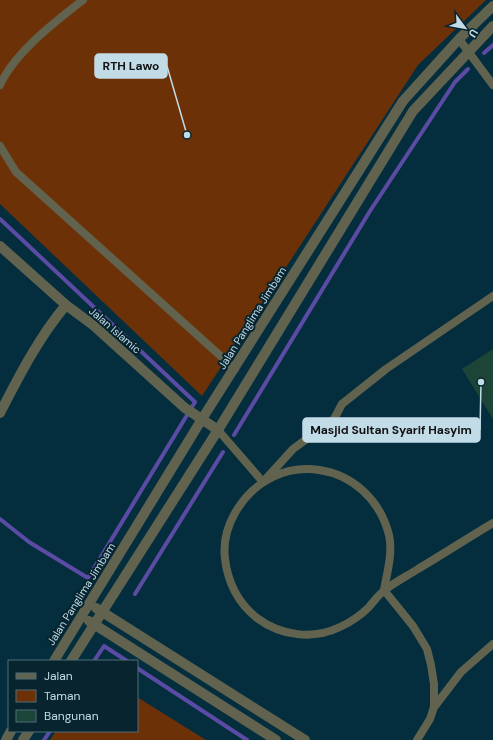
<svg xmlns="http://www.w3.org/2000/svg" width="493" height="740" viewBox="0 0 493 740" font-family="'DM Sans',sans-serif">
<style>
.green{fill:#6d3108}
.lines{fill:none;stroke-linecap:round;stroke-linejoin:round}
.stream{stroke:#5b4ba4;stroke-width:4}
.building{fill:#1a4537;filter:url(#shadow)}
.service{stroke:#62634f;stroke-width:8}
.minor{stroke:#62634f;stroke-width:10}
.tertiary{stroke:#62634f;stroke-width:10}
.labels{text-anchor:middle;stroke-width:4;stroke-linejoin:round;paint-order:stroke}
.street-label{font-size:11px;fill:#c1dbe7;stroke:#07242f}
.leader{fill:none;stroke:#c1dbe7;stroke-width:1.5}
.callout-dot{fill:#c1dbe7;stroke:#07242f;stroke-width:1.5}
.callout{fill:#c1dbe7;stroke:#c1dbe7;stroke-width:1.5}
.callout-label{font-size:12px;text-anchor:middle;font-weight:bold;fill:#111}
</style>
<defs>
<filter id="shadow"><feDropShadow dx="4.5" dy="2.5" stdDeviation="2" flood-color="#0009"/></filter>
</defs>
<rect width="100%" height="100%" fill="#042e3e"/>
<g class="green">
<path d="M0 0H486L418 65 202 396 0 204Z"/>
<path d="M137 697 206 740H50L56 731H137Z"/>
</g>
<g class="lines">
<g class="stream">
<path d="M484 53 493 45"/>
<path d="M0 219 195 402 88 578 29 542 0 519"/>
<path d="M234 435 370 211 455 82 468 69"/>
<path d="M135 594 223 452"/>
<path d="M94 661 104 646 127 661"/>
<path d="M137 668 247 740"/>
<path d="M44 740 50 731"/>
</g>
</g>
<path class="building" d="M493 349V419L462 369Z"/>
<g class="lines">
<g class="service">
<path d="M459 39 493 85"/>
<path d="M0 85C15 52 55 22 83 0"/>
<path d="M0 146 16 172 235 369"/>
<path d="M218 430 263 482 293 449 334 419 342 404 386 369 493 296"/>
<path d="M384 590C387 573 393 553 389 535 370 460 274 444 235 513 227 527 223 543 225 559 228 583 238 603 257 618 281 636 313 640 340 627 351 622 361 615 369 607 374 601 379 594 385 590 395 582 407 576 418 569 443 554 468 538 493 523"/>
<path d="M384 590 413 626 427 649 431 665 434 684V707L430 719 417 740"/>
<path d="M435 706 461 672 493 644"/>
</g>
<g class="minor">
<path d="M0 246 66 305 93 325 185 408 218 430"/>
<path d="M0 413C19 376 39 337 66 305"/>
</g>
<g class="tertiary">
<path d="M96 608 305 740"/>
<path d="M89 621 276 740"/>
<path d="M54 661 202 419 403 101 459 39 493 6"/>
<path d="M71 661 218 430 413 111 493 26"/>
<path d="M6 740 11 731"/>
<path d="M23 740 29 731"/>
</g>
</g>
<g class="labels">
<g class="street-label">
<text transform="translate(252 318) rotate(-58)" y="4">Jalan Panglima Jimbam</text>
<text transform="translate(115 330) rotate(41)" y="4">Jalan Islamic</text>
<text transform="translate(81 594) rotate(-58)" y="4">Jalan Panglima Jimbam</text>
</g>
</g>
<path class="leader" d="M187 135L167 66M481 382L480 430"/>
<g class="callout-dot">
<circle cx="187" cy="135" r="4"/>
<circle cx="481" cy="382" r="4"/>
</g>
<g class="callout">
<rect x="95" y="54" width="72" height="24" rx="4"/>
<rect x="303" y="418" width="177" height="24" rx="4"/>
</g>
<g class="callout-label">
<text x="131" y="70">RTH Lawo</text>
<text x="391" y="434">Masjid Sultan Syarif Hasyim</text>
</g>
<rect x="8" y="660" width="130" height="72" fill="#07242f" stroke="#516d79"/>
<rect x="16" y="673" width="20" height="6" fill="#62634f" stroke="#516d79"/>
<text x="44" y="680" font-size="12" fill="#c1dbe7">Jalan</text>
<rect x="16" y="690" width="20" height="12" fill="#6d3108" stroke="#516d79"/>
<text x="44" y="700" font-size="12" fill="#c1dbe7">Taman</text>
<rect x="16" y="710" width="20" height="12" fill="#1a4537" stroke="#516d79"/>
<text x="44" y="720" font-size="12" fill="#c1dbe7">Bangunan</text>
<g transform="translate(465 28) rotate(122)" stroke="#07242f" stroke-width="3" paint-order="stroke">
<path d="M0-3L7 15L0 10L-7 15Z" fill="#c1dbe7"/>
<text y="-6" font-size="11" font-weight="bold" text-anchor="middle" fill="#c1dbe7">U</text>
</g>
</svg>
